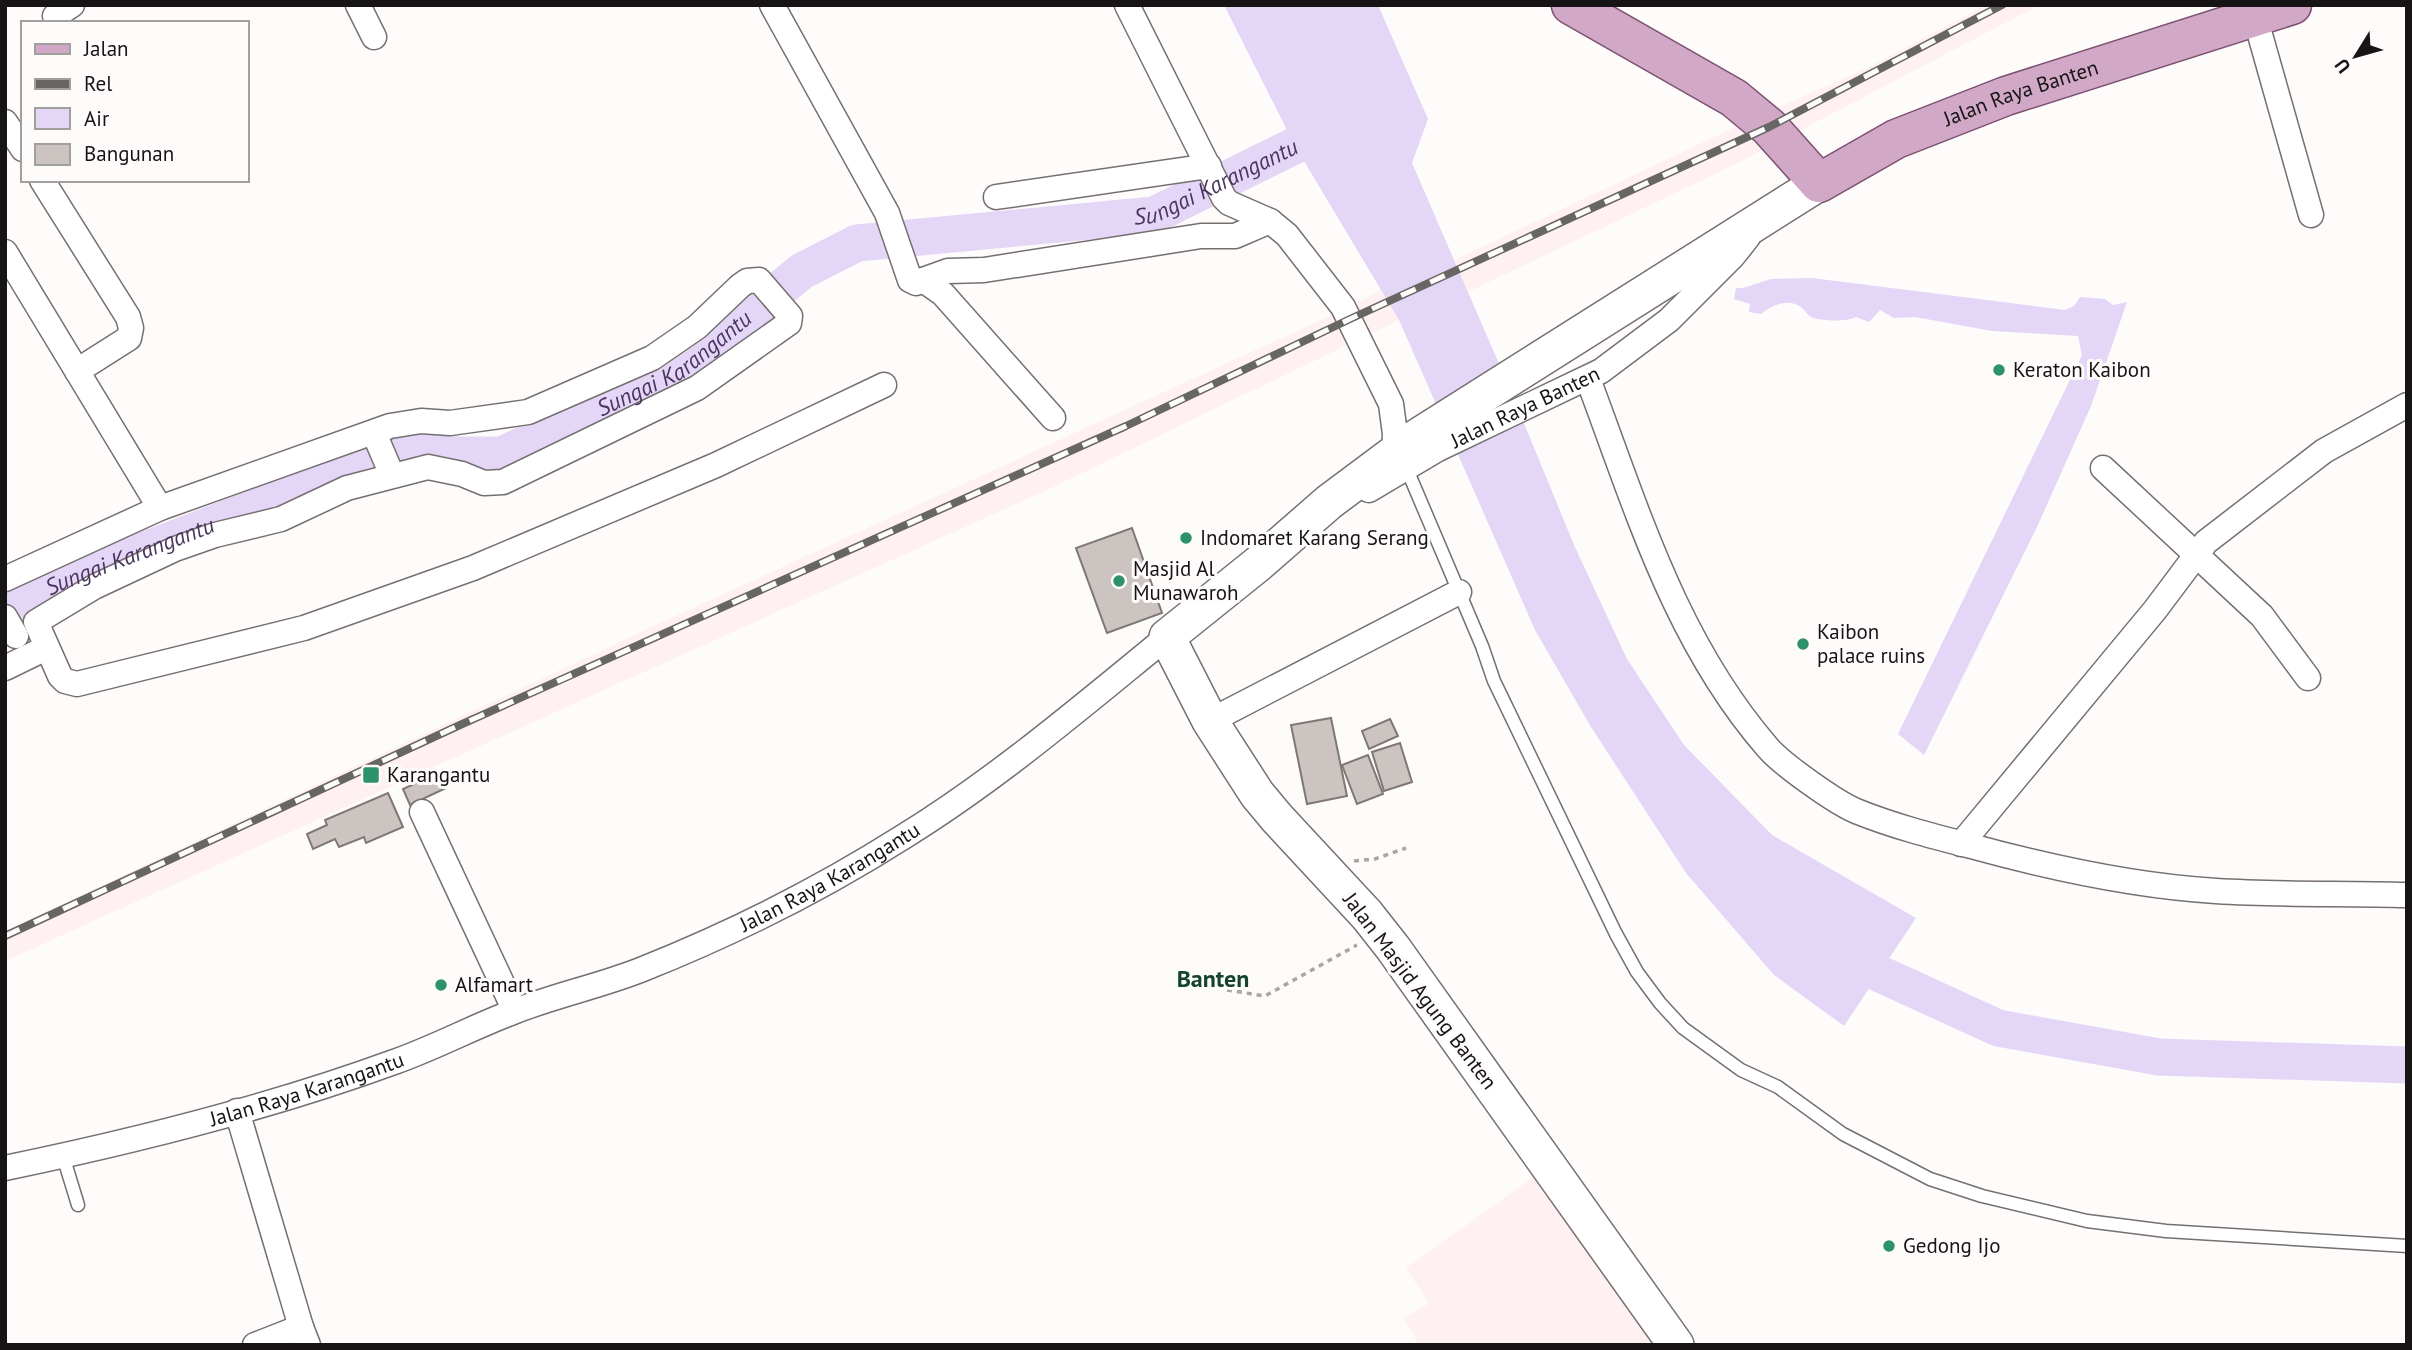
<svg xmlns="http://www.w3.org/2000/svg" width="2412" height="1350" viewBox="0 0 2412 1350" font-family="'PT Sans',sans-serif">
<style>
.built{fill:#fff0f2}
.water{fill:#e4d6f6}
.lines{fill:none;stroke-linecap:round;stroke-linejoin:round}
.river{stroke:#e4d6f6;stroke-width:37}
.building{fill:#cbc4c1;stroke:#7e7775;stroke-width:2}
.lane-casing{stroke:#766f70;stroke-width:15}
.street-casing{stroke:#766f70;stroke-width:27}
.secondary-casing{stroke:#766f70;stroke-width:38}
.primary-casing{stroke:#7c506f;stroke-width:41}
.path{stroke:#a9a6a6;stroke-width:3.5;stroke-dasharray:5 5;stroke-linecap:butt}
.lane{stroke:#fff;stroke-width:12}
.street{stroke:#fff;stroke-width:24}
.secondary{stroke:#fff;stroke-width:35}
.primary{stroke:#d1a9c6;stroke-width:38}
.rail-casing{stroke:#686565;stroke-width:8}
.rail{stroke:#fefbfb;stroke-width:5;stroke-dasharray:16;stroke-linecap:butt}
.poi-dot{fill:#2d916c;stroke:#fefbfb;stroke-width:2.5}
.labels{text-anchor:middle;stroke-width:6;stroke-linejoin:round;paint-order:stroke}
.street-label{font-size:21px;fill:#171415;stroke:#fefbfb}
.poi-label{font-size:21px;fill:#171415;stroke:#fefbfb;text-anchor:start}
.water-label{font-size:23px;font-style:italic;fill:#4a355f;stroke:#fefbfb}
.quarter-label{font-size:24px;font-weight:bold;fill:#144331;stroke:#fefbfb}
</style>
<rect width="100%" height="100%" fill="#fefbfb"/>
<g class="built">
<path d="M1986 5H2039L1742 161 1468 292 1454 260 1767 112 1867 68Z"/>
<path d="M1383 289 1399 320 1049 489 5 961V931L658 624 1345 309Z"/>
<path d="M1560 1158 1689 1345H1419L1404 1318 1429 1304 1406 1268Z"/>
</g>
<g class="water">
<path d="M1224 5H1378L1428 119 1412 163 1510 389 1574 545 1627 659 1684 745 1772 835 1916 918 1844 1026 1774 975 1686 873 1591 727 1535 630 1399 320 1295 146Z"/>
<path d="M1812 278 2065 310 2074 306 2080 297 2105 299 2113 305 2127 302 2091 406 2037 527 1924 755 1898 734 2082 355 2078 336 1992 331 1915 317 1894 318 1880 310 1869 322 1856 317C1847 322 1824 321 1813 318 1808 316 1805 310 1801 307 1788 298 1772 305 1761 314L1749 312 1750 304 1734 299 1736 288H1743L1771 279Z"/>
</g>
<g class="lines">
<g class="river">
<path id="s1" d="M5 610 56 584 406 450 460 455H502L680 371 802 271 857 243 1154 215 1339 124"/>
<path d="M1837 943 1878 973 1998 1028 2159 1057 2407 1065"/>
</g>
</g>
<g class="building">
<path d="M1132 528 1162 613 1107 633 1076 548Z"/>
<path d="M1331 718 1347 796 1307 804 1291 725Z"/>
<path d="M1390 719 1398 736 1369 749 1362 731Z"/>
<path d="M1400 743 1412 782 1384 791 1372 752Z"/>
<path d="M1368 755 1383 794 1357 804 1342 765Z"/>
<path d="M438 773 444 789 410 805 403 789Z"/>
<path d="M388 793 403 827 366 843 364 837 339 847 335 839 313 849 307 834 327 825 325 820Z"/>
</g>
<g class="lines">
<g class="lane-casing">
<g id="lane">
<path d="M1406 467 1482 646 1494 681 1616 934 1637 972 1660 1003 1683 1028 1741 1070 1778 1087 1843 1134 1930 1179 1982 1196 2087 1221 2166 1231 2407 1246"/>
<path d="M63 1156 78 1205"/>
</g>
</g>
<g class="street-casing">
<g id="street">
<path d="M358 5 374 37"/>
<path d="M772 5 887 213 910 280 916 283 923 280 943 294 1053 418"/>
<path d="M1127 5 1224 198 1229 203 1270 221 1287 235 1343 307 1391 404 1395 434 1394 453"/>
<path d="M55 16 72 5"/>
<path d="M2255 17 2311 215"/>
<path d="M5 122 23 149"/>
<path d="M42 180 128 317 131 328 129 338 77 371"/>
<path d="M996 197 1209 166"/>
<path d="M5 252 160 508"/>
<path d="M923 280 948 271 984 270 1201 236H1235L1270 221"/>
<path d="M1588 379C1637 509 1675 641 1768 748 1783 765 1835 802 1856 811 1893 826 1932 836 1971 846 2051 868 2133 886 2216 891 2280 895 2343 893 2407 895"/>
<path d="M374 433 392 475"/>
<path d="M2103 468 2262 616 2308 678"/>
<path id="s2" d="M1369 490 1438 449 1601 371 1669 320 1733 256 1748 237"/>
<path d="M5 579 160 508 390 426 421 421 450 423 528 412 652 358 697 327 740 286 747 281 759 280 790 316 789 323 697 388 503 482 484 483 462 474 428 467 347 488 281 519 215 535 175 549 94 587 36 622 60 676 65 681 77 684 304 628 473 568 716 465 884 385"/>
<path d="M5 617 16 636"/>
<path d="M5 668 46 648"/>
<path d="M1210 721 1459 592"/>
<path d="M422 812 515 1011"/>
<path d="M1961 844 2155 610 2206 542 2324 451 2407 405"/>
<path d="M237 1111 301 1327 308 1345"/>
<path id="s3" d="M5 1168C136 1141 268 1108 394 1062 434 1048 473 1027 513 1012 555 995 601 986 643 969 733 933 821 889 903 837 997 779 1081 707 1167 637"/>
<path d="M255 1345 301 1327"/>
</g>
</g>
<g class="secondary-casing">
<path id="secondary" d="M1676 1345 1393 948 1367 915 1277 818 1257 794 1210 721 1167 637 1258 564 1329 502 1412 440 1819 183"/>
</g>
<g class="primary-casing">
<g id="primary">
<path id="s4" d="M1571 5 1734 98 1769 127 1819 183 1896 139 2006 96 2292 5"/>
</g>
</g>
<g class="path">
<path d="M1354 861 1375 859 1406 848"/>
<path d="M1227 990 1265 996 1357 945"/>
</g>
<use href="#lane" class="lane"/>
<use href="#street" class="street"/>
<use href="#secondary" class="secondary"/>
<use href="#primary" class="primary"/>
<g class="rail-casing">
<path id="rail" d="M5 936 460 725 1126 426 1350 319 1769 127 2002 5"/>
</g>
<use href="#rail" class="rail"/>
</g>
<g class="poi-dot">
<circle cx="1999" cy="370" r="7"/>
<circle cx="1186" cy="538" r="7"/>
<circle cx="1119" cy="581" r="7"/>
<circle cx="1803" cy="644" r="7"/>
<rect x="362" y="766" width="18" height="18" rx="3.5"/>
<circle cx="441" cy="985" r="7"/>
<circle cx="1889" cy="1246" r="7"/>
</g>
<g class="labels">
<g class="street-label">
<text dy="7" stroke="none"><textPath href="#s4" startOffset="530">Jalan Raya Banten</textPath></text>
<text dy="7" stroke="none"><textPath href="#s2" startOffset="177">Jalan Raya Banten</textPath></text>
<text dy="7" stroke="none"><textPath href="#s3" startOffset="878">Jalan Raya Karangantu</textPath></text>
<text transform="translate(1420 991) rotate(53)" y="7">Jalan Masjid Agung Banten</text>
<text dy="7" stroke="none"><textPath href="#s3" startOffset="312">Jalan Raya Karangantu</textPath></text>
</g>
<g class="poi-label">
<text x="2013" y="377">Keraton Kaibon</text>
<text x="1200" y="545">Indomaret Karang Serang</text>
<text x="1133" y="576">Masjid Al<tspan x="1133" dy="24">Munawaroh</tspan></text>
<text x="1817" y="639">Kaibon<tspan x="1817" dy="24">palace ruins</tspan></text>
<text x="387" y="782">Karangantu</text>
<text x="455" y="992">Alfamart</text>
<text x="1903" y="1253">Gedong Ijo</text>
</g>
<g class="water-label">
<text dy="8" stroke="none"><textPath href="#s1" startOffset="1312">Sungai Karangantu</textPath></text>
<text dy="8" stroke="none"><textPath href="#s1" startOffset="724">Sungai Karangantu</textPath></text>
<text dy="8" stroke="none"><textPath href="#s1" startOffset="136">Sungai Karangantu</textPath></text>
</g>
<g class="quarter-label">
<text x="1213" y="987">Banten</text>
</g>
</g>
<rect width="2412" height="1350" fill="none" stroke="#171415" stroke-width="14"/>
<rect x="21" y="21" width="228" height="161" fill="#fefbfb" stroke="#a29f9f" stroke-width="2"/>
<rect x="35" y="44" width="35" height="10" fill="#d1a9c6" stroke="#a29f9f" stroke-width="2"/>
<text x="84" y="56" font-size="21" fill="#171415">Jalan</text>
<rect x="35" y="79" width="35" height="10" fill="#686565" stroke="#a29f9f" stroke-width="2"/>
<text x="84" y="91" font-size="21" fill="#171415">Rel</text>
<rect x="35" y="108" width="35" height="21" fill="#e4d6f6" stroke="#a29f9f" stroke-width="2"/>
<text x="84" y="126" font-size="21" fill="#171415">Air</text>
<rect x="35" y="144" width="35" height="21" fill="#cbc4c1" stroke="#a29f9f" stroke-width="2"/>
<text x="84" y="161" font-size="21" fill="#171415">Bangunan</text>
<g transform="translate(2356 56) rotate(233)" stroke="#fefbfb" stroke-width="5" paint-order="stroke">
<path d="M0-5L12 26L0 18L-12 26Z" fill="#171415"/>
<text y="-10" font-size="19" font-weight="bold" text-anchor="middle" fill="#171415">U</text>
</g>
</svg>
